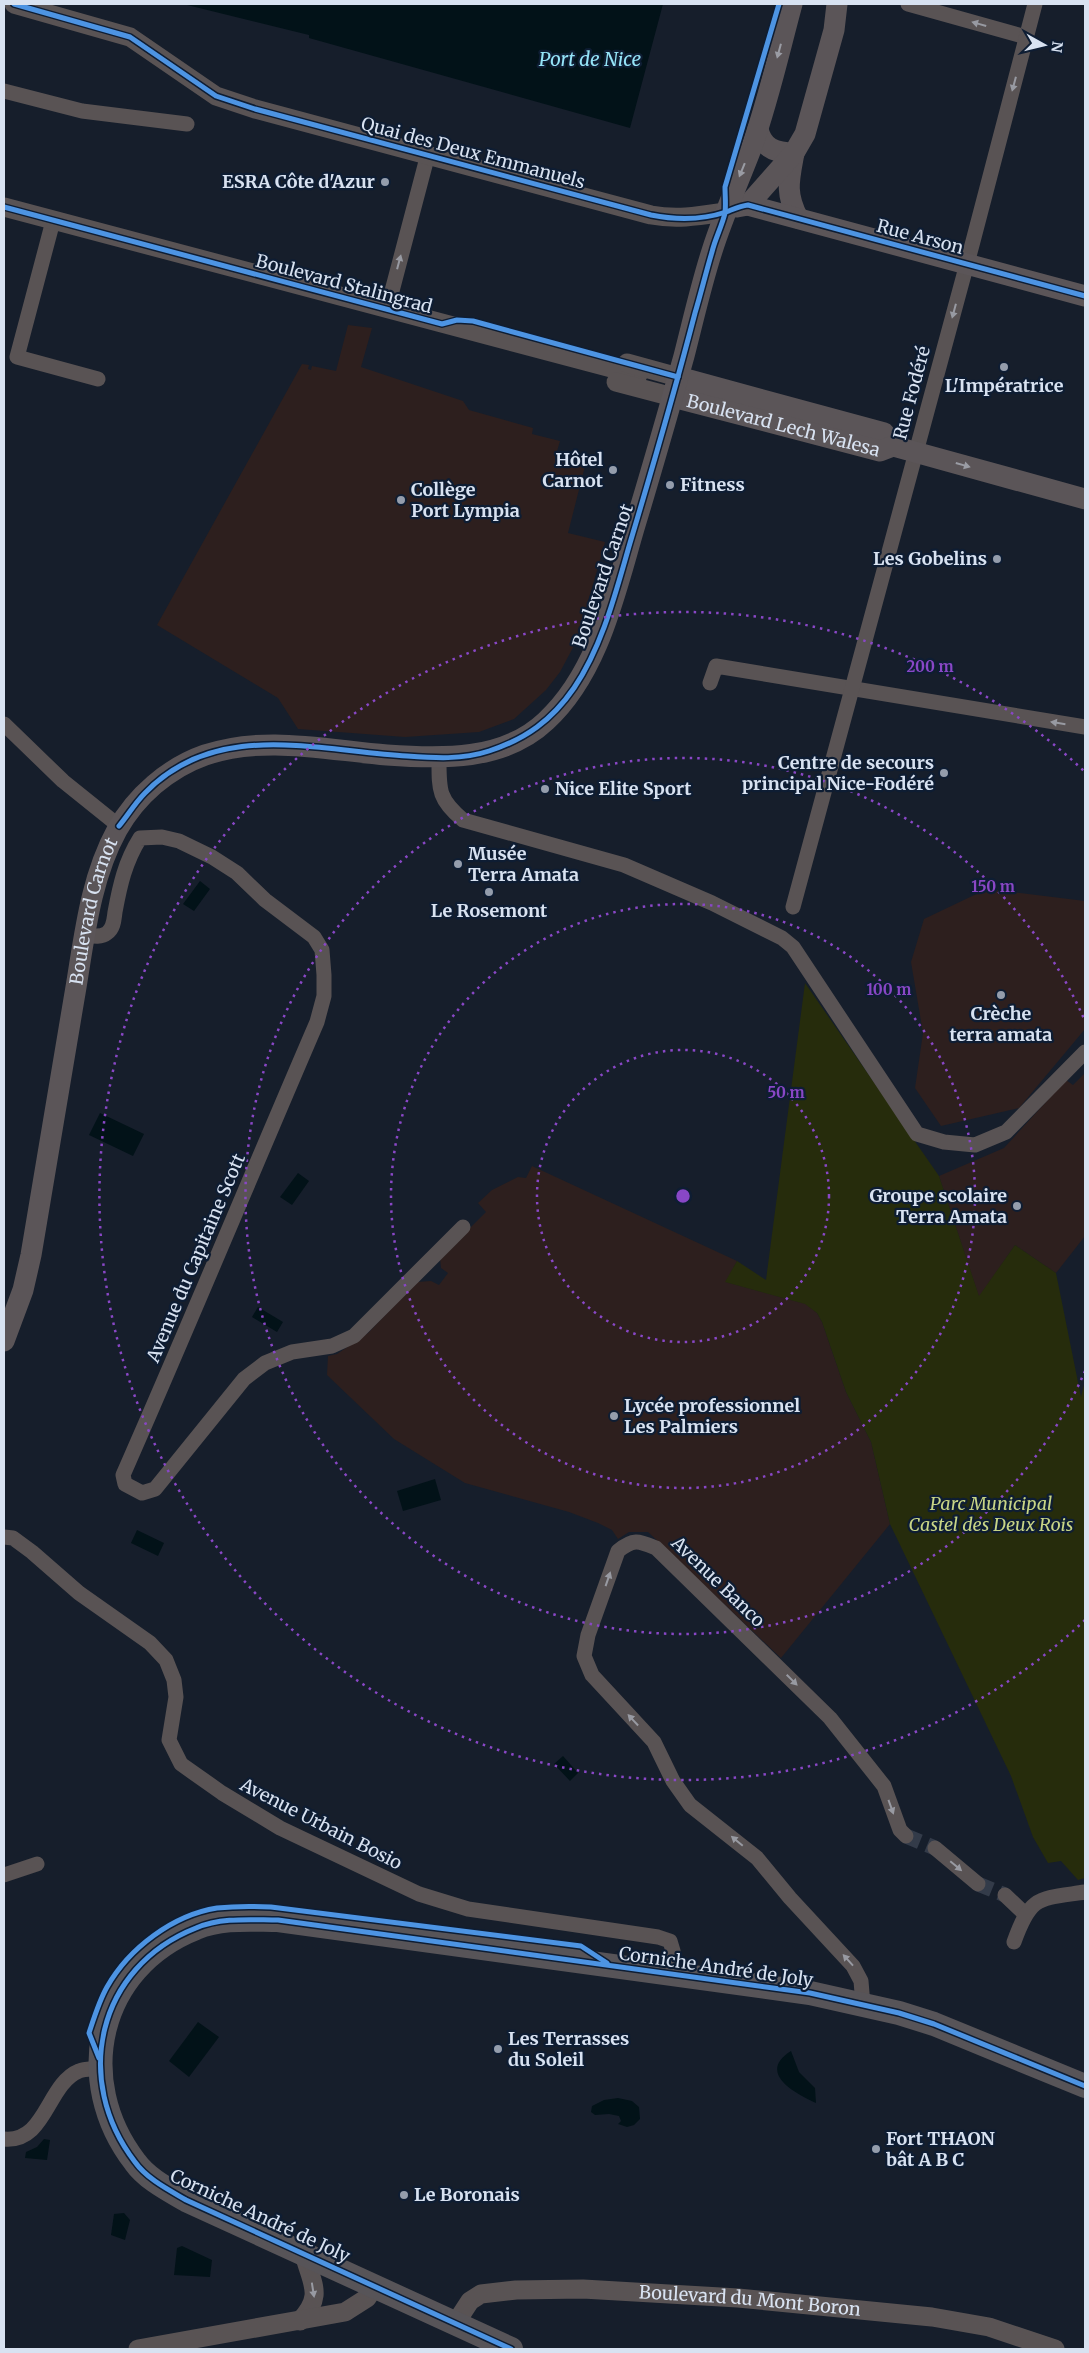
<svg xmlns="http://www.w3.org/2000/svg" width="1089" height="2353" viewBox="0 0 1089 2353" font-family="Merriweather,serif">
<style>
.education{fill:#2d1f1e}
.green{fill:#262c0c}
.water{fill:#021218}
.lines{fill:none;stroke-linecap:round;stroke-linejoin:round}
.minor-tunnel{stroke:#333b49;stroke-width:15;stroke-dasharray:15 8;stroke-linecap:butt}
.minor{stroke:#595354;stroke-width:15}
.tertiary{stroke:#595354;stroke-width:19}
.secondary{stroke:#5b5558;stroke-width:21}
.primary{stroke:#575458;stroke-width:24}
.cycleway-casing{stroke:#0e1d33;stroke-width:8}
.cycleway{stroke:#4d94e3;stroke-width:5}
.oneway{fill:#989aa2}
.oneway2{fill:#9a9ca4}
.ring{fill:none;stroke:#8947c6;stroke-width:2.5;stroke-dasharray:2.5 5}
.poi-dot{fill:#949dac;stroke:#0e1d33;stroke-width:2}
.labels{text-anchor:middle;stroke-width:4.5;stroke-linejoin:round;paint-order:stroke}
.street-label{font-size:18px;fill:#d8e2f1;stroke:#0e1d33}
.poi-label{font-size:18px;font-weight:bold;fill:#d8e2f1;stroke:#0e1d33;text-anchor:start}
.park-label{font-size:18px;font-style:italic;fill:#c8d586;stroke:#0e1d33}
.water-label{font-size:19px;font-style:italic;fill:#95e4f8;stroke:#0e1d33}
.centre{fill:#8947c6;stroke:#0e1d33;stroke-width:2.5}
.ring-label{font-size:15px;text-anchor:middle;font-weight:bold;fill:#8947c6;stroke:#0e1d33;stroke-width:4.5;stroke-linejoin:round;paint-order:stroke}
</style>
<rect width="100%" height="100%" fill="#161e2b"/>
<g class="education">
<path d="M348 325 372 328 361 367 463 401 469 410 533 428 532 434 560 441 555 458 585 466 568 533 605 542 577 640 560 672 546 690 514 719 479 732 405 737 298 729 278 698 157 625 302 364 309 365 308 369 311 370 312 366 336 371Z"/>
<path d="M987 889 1085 901V1029L1019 1108 941 1126 915 1088 923 1033 911 962 924 919Z"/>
<path d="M1085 1073V1236L1056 1273 1015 1245 979 1297 939 1176 1004 1148 1066 1080 1073 1085Z"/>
<path d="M532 1166 737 1261 726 1282 806 1304 817 1313 822 1322 846 1392 871 1442 890 1524 781 1658 648 1532H629L618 1539 612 1530 598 1523 569 1512 465 1483 394 1439 327 1375 328 1356 337 1354 368 1333 417 1282 431 1281 439 1285 448 1273 441 1268 440 1258 486 1212 478 1203 492 1190 518 1177 526 1178Z"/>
</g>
<path class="green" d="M805 983 939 1176 979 1296 1015 1245 1056 1273 1081 1397 1085 1381V1878L1078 1880 1061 1861 1048 1863 1033 1837 1011 1776 890 1524 871 1442 846 1392 822 1322 817 1313 805 1304 725 1282 737 1261 766 1280Z"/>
<g class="water">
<path d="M183 4H663L630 128 309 38V35Z"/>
<path d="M200 881 210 889 194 911 183 904Z"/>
<path d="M100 1113 144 1134 133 1156 89 1135Z"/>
<path d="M298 1173 309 1181 292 1205 280 1197Z"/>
<path d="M258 1307 283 1322 277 1332 252 1317Z"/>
<path d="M435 1479 441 1500 403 1511 397 1491Z"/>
<path d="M137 1530 164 1543 158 1556 131 1543Z"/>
<path d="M563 1756 578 1773 570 1781 554 1764Z"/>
<path d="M198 2022 219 2037 189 2077 169 2061Z"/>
<path d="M791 2051 799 2072 815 2088 816 2103C796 2094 756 2073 791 2051Z"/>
<path d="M618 2098 632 2101 639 2107 640 2119 634 2125 627 2127 618 2124 621 2121 619 2116 609 2114 595 2115 591 2112 592 2106 604 2100Z"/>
<path d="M44 2139 50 2140 47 2160 25 2158 26 2152 37 2147Z"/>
<path d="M124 2213 130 2220 125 2240 111 2235 114 2214Z"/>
<path d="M182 2246 212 2260 210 2277 174 2275 177 2248Z"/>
</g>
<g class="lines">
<g class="minor-tunnel">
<path d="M906 1836 935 1848"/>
<path d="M978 1884 1005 1895"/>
</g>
<g class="minor">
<path d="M908 4 1026 37"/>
<path d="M4 91 82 111 187 124"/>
<path d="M53 221 17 357 98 379"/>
<path d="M387 310 428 154"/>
<path d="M710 683 716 666 1085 727"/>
<path d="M4 724 63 781 119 826"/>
<path d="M439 758C439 790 438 799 463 820L624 865 712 903 782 938 793 947 917 1134 944 1142 975 1145 1006 1132 1085 1052"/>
<path d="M793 907 972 245 1035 4"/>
<path d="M85 935C92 936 101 938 107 933 114 928 114 919 115 912 120 885 125 862 140 838L162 837 179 841 212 857 237 873 265 900 314 937 322 950 324 975V996L317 1022C252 1173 189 1325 123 1475L125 1484 142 1493 155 1489 244 1379 265 1363 292 1352 332 1346 354 1336 463 1227"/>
<path d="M4 1537 13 1538 32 1552 79 1593 150 1643 166 1660 174 1680 176 1697 169 1740 181 1764 222 1793 280 1828 419 1894 468 1909 658 1937 670 1941 673 1951 671 1973"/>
<path d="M935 1848 978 1884"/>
<path d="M4 1875 37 1864"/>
<path d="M1005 1895 1025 1914"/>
<path d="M1014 1942C1031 1895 1038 1899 1085 1892"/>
<path d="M863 2005 861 1981 853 1966 790 1898 757 1858 690 1805 673 1781 654 1742 592 1675 584 1656 588 1635 618 1551C634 1538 639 1541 656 1548L830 1718 884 1786 900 1830 906 1836"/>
<path d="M4 2139C46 2143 47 2084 79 2071 85 2069 93 2069 99 2068"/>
</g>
<g class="tertiary">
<path d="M14 4 130 37 216 96 255 109 651 215C677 220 699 216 725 212"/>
<path d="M4 207 638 375"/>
<path d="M627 363 678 377"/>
<path d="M616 382 673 397"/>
<path d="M300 2321C324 2295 312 2285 304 2254"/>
<path id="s1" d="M455 2324 470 2301 481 2294 516 2290 583 2289 738 2298 932 2317 989 2327 1055 2349"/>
<path d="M138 2349 345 2312 367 2298 375 2286"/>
</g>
<g class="secondary">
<path d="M758 129C762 148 775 153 794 153"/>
<path d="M794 153C789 180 785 193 798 218"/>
<path d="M748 205 1085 296"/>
<path d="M737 207 748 205 794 153 805 134 834 30 837 4"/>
<path d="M678 377 884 433 893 446"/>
<path id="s2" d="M673 397 880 451 893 446 1085 499"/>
<path id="s3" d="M4 1341 23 1290 31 1255C46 1170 59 1084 74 999 84 942 89 881 117 830 136 796 168 768 205 755 265 735 326 750 387 755 441 759 504 761 546 721 599 672 615 592 635 525 652 469 668 413 684 356 693 321 701 285 712 251 723 216 738 183 751 149 768 102 779 52 792 4"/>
</g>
<path class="primary" d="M511 2349 186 2200C169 2190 147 2179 135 2162 72 2080 97 1967 196 1928 222 1917 251 1920 278 1920L810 1993 899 2013 934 2024 1085 2086"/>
<g class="cycleway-casing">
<g id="cycleway">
<path d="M14 4 130 37 216 96 255 109 651 215C676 220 702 220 726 212 734 209 740 206 748 205L1085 296"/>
<path d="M4 207 442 324 457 320 473 321 678 377"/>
<path d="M119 826C128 815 135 803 145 793 216 719 317 751 407 756 434 758 462 760 489 751 526 739 552 720 574 688 603 645 616 591 630 543 653 466 675 390 695 313 701 293 706 272 712 252 715 239 722 226 725 213 726 205 725 195 725 187L779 4"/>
<path d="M99 2058 89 2033C94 2018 99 2001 107 1987 129 1948 173 1915 217 1908 235 1906 252 1906 271 1907L581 1946 607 1963"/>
<path d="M511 2349 186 2200C169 2190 147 2179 135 2162 72 2080 97 1967 196 1928 222 1917 251 1920 278 1920L810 1993 899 2013 934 2024 1085 2086"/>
</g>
</g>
<use href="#cycleway" class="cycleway"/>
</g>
<defs><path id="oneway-solid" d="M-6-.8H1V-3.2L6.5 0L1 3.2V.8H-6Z" transform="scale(1.25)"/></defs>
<g class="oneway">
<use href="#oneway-solid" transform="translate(979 24) rotate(-164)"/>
<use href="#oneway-solid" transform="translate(1014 84) rotate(105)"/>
<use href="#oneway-solid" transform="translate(399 262) rotate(-75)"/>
<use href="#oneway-solid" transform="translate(954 311) rotate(105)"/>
<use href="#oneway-solid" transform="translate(1058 723) rotate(-171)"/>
<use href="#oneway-solid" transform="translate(608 1579) rotate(-71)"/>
<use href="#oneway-solid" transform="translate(792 1680) rotate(45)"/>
<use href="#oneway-solid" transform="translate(633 1720) rotate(-133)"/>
<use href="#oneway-solid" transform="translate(891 1807) rotate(70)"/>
<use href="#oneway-solid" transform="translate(737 1841) rotate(-140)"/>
<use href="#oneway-solid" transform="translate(956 1866) rotate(40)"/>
<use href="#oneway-solid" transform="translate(848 1960) rotate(-132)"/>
<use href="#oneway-solid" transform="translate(313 2290) rotate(81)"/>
</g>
<g class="oneway2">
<use href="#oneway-solid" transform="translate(779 51) rotate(105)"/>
<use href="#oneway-solid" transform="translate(742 170) rotate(112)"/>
<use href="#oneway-solid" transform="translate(963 465) rotate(16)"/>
</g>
<g class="ring">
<circle cx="683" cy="1196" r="146"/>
<circle cx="683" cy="1196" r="292"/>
<path d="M1085 1371A438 438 0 1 1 1085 1021"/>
<path d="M1085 1620A584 584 0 1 1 1085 772"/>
</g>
<g class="poi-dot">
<circle cx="385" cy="182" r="5"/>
<circle cx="1004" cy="367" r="5"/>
<circle cx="613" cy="470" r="5"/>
<circle cx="670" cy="485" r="5"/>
<circle cx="401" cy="500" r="5"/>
<circle cx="997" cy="559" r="5"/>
<circle cx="944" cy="773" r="5"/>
<circle cx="545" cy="789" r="5"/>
<circle cx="458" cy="864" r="5"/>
<circle cx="489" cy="892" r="5"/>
<circle cx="1001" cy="995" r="5"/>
<circle cx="1017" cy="1206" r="5"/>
<circle cx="614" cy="1416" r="5"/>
<circle cx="498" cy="2049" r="5"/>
<circle cx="876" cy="2149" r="5"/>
<circle cx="404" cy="2195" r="5"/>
</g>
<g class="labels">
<g class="street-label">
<text transform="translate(473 153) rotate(15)" y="6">Quai des Deux Emmanuels</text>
<text transform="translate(920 237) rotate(15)" y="6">Rue Arson</text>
<text transform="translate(344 284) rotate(15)" y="6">Boulevard Stalingrad</text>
<text transform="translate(912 393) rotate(-75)" y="6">Rue Fodéré</text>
<text dy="6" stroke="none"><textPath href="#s2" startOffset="114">Boulevard Lech Walesa</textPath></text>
<text transform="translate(603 576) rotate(-71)" y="6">Boulevard Carnot</text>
<text dy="6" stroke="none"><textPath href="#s3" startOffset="440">Boulevard Carnot</textPath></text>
<text transform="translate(196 1258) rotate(-67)" y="6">Avenue du Capitaine Scott</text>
<text transform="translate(718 1582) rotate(44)" y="6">Avenue Banco</text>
<text transform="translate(321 1824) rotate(27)" y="6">Avenue Urbain Bosio</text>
<text transform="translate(716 1967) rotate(8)" y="6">Corniche André de Joly</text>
<text transform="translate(260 2216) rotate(25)" y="6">Corniche André de Joly</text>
<text dy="6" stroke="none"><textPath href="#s1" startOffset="310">Boulevard du Mont Boron</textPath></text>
</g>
<g class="poi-label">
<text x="375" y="188" text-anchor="end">ESRA Côte d'Azur</text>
<text x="1004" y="392" text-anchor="middle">L'Impératrice</text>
<text x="603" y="466" text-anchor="end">Hôtel<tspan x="603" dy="21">Carnot</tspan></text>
<text x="680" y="491">Fitness</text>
<text x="411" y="496">Collège<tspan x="411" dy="21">Port Lympia</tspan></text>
<text x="987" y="565" text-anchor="end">Les Gobelins</text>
<text x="934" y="769" text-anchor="end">Centre de secours<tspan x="934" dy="21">principal Nice-Fodéré</tspan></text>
<text x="555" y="795">Nice Elite Sport</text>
<text x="468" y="860">Musée<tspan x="468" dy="21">Terra Amata</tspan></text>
<text x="489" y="917" text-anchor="middle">Le Rosemont</text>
<text x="1001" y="1020" text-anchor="middle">Crèche<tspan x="1001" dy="21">terra amata</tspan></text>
<text x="1007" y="1202" text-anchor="end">Groupe scolaire<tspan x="1007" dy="21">Terra Amata</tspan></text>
<text x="624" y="1412">Lycée professionnel<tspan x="624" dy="21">Les Palmiers</tspan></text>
<text x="508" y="2045">Les Terrasses<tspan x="508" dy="21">du Soleil</tspan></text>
<text x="886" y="2145">Fort THAON<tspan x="886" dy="21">bât A B C</tspan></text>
<text x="414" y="2201">Le Boronais</text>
</g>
<g class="park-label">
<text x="991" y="1510">Parc Municipal<tspan x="991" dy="21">Castel des Deux Rois</tspan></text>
</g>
<g class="water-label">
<text x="590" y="66">Port de Nice</text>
</g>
</g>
<circle cx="683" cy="1196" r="8" class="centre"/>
<g class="ring-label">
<text x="930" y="672">200 m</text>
<text x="993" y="892">150 m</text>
<text x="889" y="995">100 m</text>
<text x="786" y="1098">50 m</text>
</g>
<rect width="1089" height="2353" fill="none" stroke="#d8e2f1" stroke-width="10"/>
<g transform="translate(1044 45) rotate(98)" stroke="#0e1d33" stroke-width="4" paint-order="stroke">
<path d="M0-4L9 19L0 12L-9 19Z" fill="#d8e2f1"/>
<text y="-8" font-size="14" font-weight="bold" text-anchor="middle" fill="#d8e2f1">N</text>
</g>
</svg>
